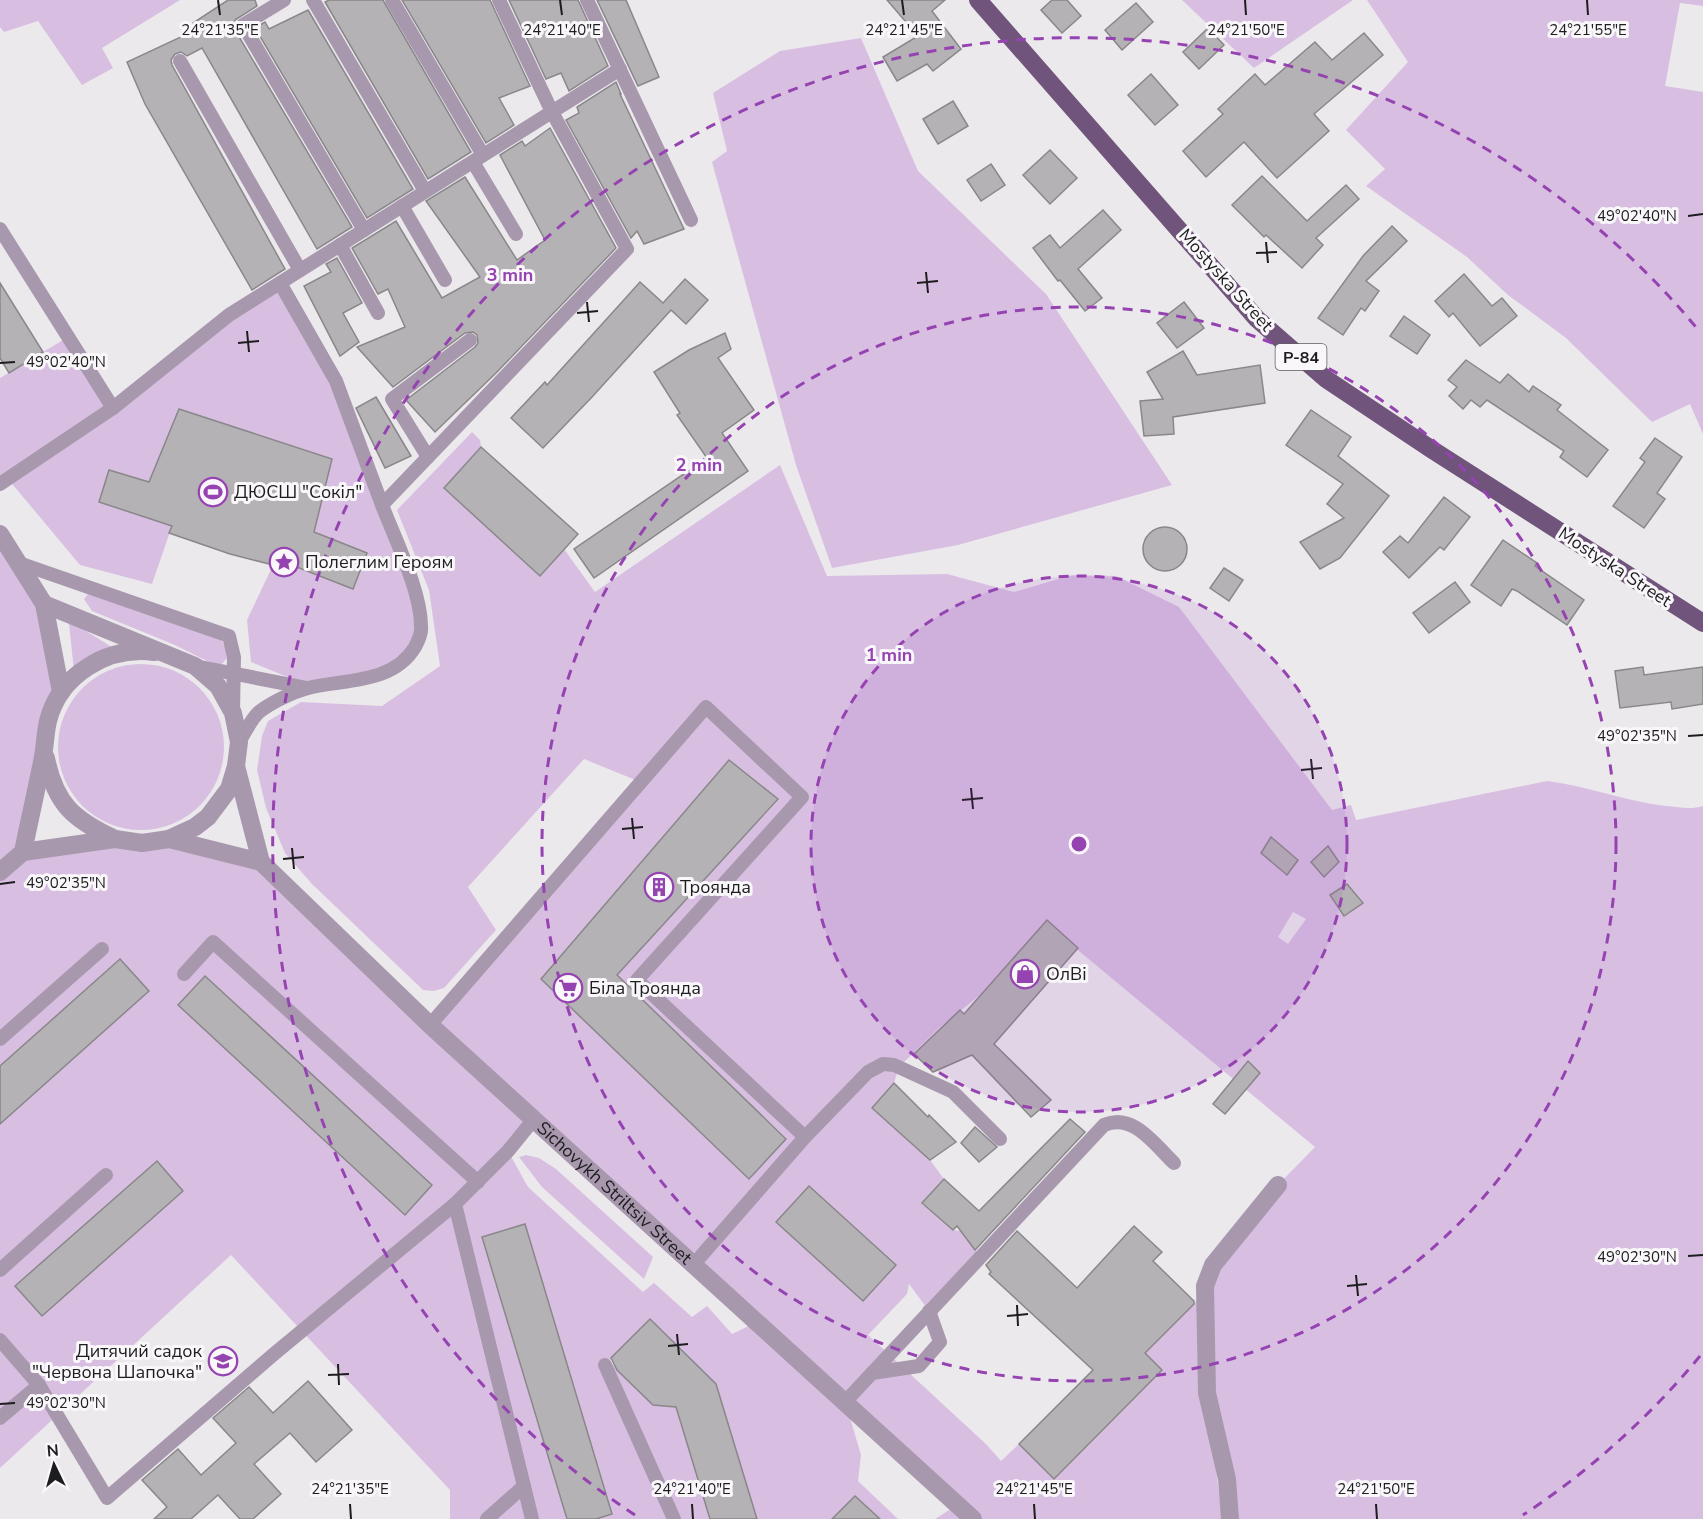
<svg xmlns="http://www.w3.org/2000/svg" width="1703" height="1519" viewBox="0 0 1703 1519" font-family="'Nunito Sans',sans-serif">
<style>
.green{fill:#d8bfe2;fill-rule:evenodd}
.building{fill:#b5b2b5;stroke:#89878a;stroke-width:1.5}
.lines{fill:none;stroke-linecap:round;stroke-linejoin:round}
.lane{stroke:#a898ae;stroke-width:14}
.street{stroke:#a898ae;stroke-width:18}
.primary{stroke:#70547b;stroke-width:18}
.ticks{fill:none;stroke:#1d1c1e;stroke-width:2}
.ring{fill:none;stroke:#9643b2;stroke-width:3;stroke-dasharray:10 8}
.labels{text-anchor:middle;stroke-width:6;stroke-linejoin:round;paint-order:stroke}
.shield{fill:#f9f7fa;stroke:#5f5e60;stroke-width:1.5}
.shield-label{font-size:16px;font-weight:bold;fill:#1d1c1e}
.street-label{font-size:18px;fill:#1d1c1e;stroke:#f9f7fa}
.poi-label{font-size:18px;fill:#1d1c1e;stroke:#f9f7fa;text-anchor:start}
.ticks-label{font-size:15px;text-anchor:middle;fill:#1d1c1e;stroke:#f9f7fa;stroke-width:6;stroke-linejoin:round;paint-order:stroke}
.centre{fill:#9643b2;stroke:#f9f7fa;stroke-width:3}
.ring-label{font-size:18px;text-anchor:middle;font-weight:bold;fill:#9643b2;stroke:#f9f7fa;stroke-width:6;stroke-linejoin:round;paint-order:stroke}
</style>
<rect width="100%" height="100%" fill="#ece9ed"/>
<g class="green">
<path d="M0 0H180L102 48 113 68 82 85 38 21 4 32 0 27Z"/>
<path d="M1182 0H1353L1254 68Z"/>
<path d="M1367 0H1703V6L1680 3 1665 86 1703 92V434L1690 404 1652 422 1566 338 1508 295 1467 257 1366 186 1385 169 1346 130 1408 62Z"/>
<path d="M861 38 918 171 1046 294 1172 485 958 545 832 568 796 465 712 162 727 151 713 93 780 51Z"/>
<path d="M280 283 336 381 422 626 390 671 302 683 251 662 247 620 273 565 284 562 353 589 367 553 313 532 331 458 179 410 149 482 109 470 99 502 172 526 152 584 80 565 8 479 0 484V378L68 337 113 408Z"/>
<path d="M472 432 480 440 481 447 444 488 540 575 564 549 595 592 780 465 827 576 947 574 1014 592 1072 575 1116 576 1179 607 1332 810 1351 805 1356 820 1547 781C1587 786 1625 801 1666 806 1679 807 1690 810 1703 806V1519H1230L1208 1401 1222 1519H935L957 1505 846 1404 861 1455 858 1481 898 1519H880L855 1496 832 1519H757L719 1395 707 1375 650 1319 609 1361 653 1405 676 1407 710 1519H596L611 1514 524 1224 482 1237 567 1519H450V1490L231 1255 0 1468V533L44 604 61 692 23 852 115 839 261 862 432 1022 639 784 633 779 584 759 468 887 496 930 444 988 434 991 423 990 312 884 285 853 266 808 257 770 262 736 268 721 301 702 382 706 440 666 429 590 397 510ZM729 761 778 800 617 975 786 1138 750 1179 541 979ZM1271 837 1298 859 1287 875 1261 854ZM1328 846 1339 862 1324 877 1311 862ZM1347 884 1363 903 1345 916 1330 895ZM1293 912 1306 919 1288 944 1278 937ZM1047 920 1079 951 1315 1147 1278 1185 1205 1286 1195 1303 1145 1353 1162 1370 1054 1479 1019 1444 1001 1461 987 1445 868 1335 907 1294 909 1284 929 1311 980 1257 961 1231 953 1230 922 1204 944 1179 930 1160 872 1108 894 1083 899 1067 939 1028 980 995ZM534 1119 757 1322 732 1334 707 1306 692 1317 654 1283 643 1292 528 1187 508 1151ZM809 1186 896 1265 863 1301 777 1222Z"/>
<path d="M88 594 199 631 222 641 229 656 219 667 175 645 92 611 84 599Z"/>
<path d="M73 623 115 649 74 671 69 624Z"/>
<circle cx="141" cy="747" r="83"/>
<path d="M526 1155 539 1158 556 1169 653 1257 644 1279 542 1187 519 1157Z"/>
</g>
<g class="building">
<path d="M228 0H255L257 6 235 20V30L352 227 317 249 202 48 187 56 181 52 175 54 171 60 172 65 285 269 252 290 145 104 127 62 196 30 193 23Z"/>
<path d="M329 0H383L471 152 428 179 325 2Z"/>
<path d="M402 0H490L530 86 499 98 514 125 486 143Z"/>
<path d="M509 0H578L608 66 569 91 561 73 546 79Z"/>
<path d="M597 0H626L659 77 638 86Z"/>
<path d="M887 0H945L932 11 961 49 933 71 927 64 897 81 883 57 918 36Z"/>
<path d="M1052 0H1067L1081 16 1062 33 1041 10Z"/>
<path d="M1136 3 1153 22 1122 50 1105 30Z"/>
<path d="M308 10 413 189 367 218 255 28 265 22 269 29Z"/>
<path d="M1208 28 1224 45 1199 69 1183 52Z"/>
<path d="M1364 33 1383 55 1314 114 1329 131 1277 178 1244 142 1206 177 1183 151 1223 114 1218 109 1255 74 1265 85 1315 42 1332 60Z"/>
<path d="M1151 74 1178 105 1155 125 1128 95Z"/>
<path d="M616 82 621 94H620L684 229 644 244 637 231 631 238 566 120 579 113 577 107Z"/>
<path d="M953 101 968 126 938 144 923 119Z"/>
<path d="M550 128 616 248 496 373 435 432 406 400 475 347 478 343 477 335 473 332 465 333 393 387 357 347 405 327 388 289 378 294 352 248 396 221 442 298 480 277 426 201 465 177 517 260 545 240 500 155 522 141 525 146Z"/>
<path d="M1050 150 1077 178 1050 204 1023 175Z"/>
<path d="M991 164 1005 185 981 201 967 180Z"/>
<path d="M1262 176 1307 221 1346 185 1359 199 1316 238 1323 245 1302 268 1266 235 1264 237 1232 205Z"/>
<path d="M1103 210 1121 230 1078 269 1102 298 1085 311 1060 280 1058 281 1033 248 1050 235 1060 248Z"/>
<path d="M1392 226 1407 241 1366 281 1379 291 1365 311 1361 308 1343 335 1318 318 1363 256Z"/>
<path d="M337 258 362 303 343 313 359 342 340 356 304 286 331 272 326 264Z"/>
<path d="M1464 274 1492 306 1502 298 1517 316 1480 346 1453 313 1449 317 1435 301Z"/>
<path d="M685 279 708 300 686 324 671 310 592 397 543 448 511 418 545 382 547 385 640 282 663 303Z"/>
<path d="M0 283 43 352 9 373 0 358Z"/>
<path d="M1184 302 1204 328 1177 348 1157 323Z"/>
<path d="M1404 316 1430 335 1417 354 1390 336Z"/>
<path d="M725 333 731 349 718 358 754 410 722 433 748 471 594 578 574 549 707 458 677 415 680 413 654 372 689 350Z"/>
<path d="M1183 351 1197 375 1260 365 1265 403 1173 417 1174 434 1144 436 1140 401 1163 399 1147 372Z"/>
<path d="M1466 360 1500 383 1508 374 1529 392 1533 386 1561 405 1557 410 1608 450 1587 477 1560 457 1564 451 1487 400 1480 407 1471 400 1463 409 1449 396 1457 387 1448 380Z"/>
<path d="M376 397 411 456 385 468 356 408Z"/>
<path d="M179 409 332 459 314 532 367 553 353 589 284 562 273 565 230 554 169 533 172 526 99 502 109 470 149 482Z"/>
<path d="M1311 410 1351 437 1338 456 1389 496 1340 558 1320 569 1300 542 1344 518 1327 504 1343 484 1286 445Z"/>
<path d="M1655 438 1682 457 1657 493 1665 499 1644 528 1613 506 1645 462 1640 458Z"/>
<path d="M481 447 578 534 540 576 444 488Z"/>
<path d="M1444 497 1470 517 1444 550 1440 547 1409 578 1383 552 1400 536 1408 543Z"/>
<circle cx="1165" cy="549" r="22"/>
<path d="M1503 540 1537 563 1535 566 1584 600 1567 625 1517 591 1512 589 1501 606 1471 585Z"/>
<path d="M1224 568 1243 580 1229 601 1210 588Z"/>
<path d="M1455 582 1470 602 1429 633 1413 613Z"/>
<path d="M1643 667 1644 675 1703 667V704L1672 709 1671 702 1620 708 1615 671Z"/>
<path d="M729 760 778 799 617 975 786 1139 749 1179 541 979Z"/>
<path d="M1271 837 1298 860 1287 875 1261 853Z"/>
<path d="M1328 846 1339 862 1324 877 1311 862Z"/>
<path d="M1347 884 1363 903 1344 916 1330 895Z"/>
<path d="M1047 920 1078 948 994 1044 1051 1100 1031 1117 972 1055 933 1072 914 1054 960 1010 964 1014Z"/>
<path d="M120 959 149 991 0 1124V1066Z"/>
<path d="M205 976 432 1185 405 1215 178 1005Z"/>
<path d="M1248 1061 1260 1073 1225 1114 1213 1104Z"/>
<path d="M894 1083 928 1117 929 1115 956 1142 930 1160 872 1108Z"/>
<path d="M1070 1119 1085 1132 975 1250 957 1226 953 1230 922 1203 944 1179 979 1211Z"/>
<path d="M975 1127 997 1147 979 1162 961 1143Z"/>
<path d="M157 1161 183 1191 42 1316 15 1286Z"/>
<path d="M809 1186 896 1265 863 1301 776 1222Z"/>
<path d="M525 1224 612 1514 596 1519H567L482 1237Z"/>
<path d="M1134 1226 1162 1252 1153 1261 1194 1301V1304L1145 1353 1162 1370 1054 1479 1019 1444 1093 1370 989 1274 991 1272 986 1265 1017 1231 1077 1288Z"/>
<path d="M650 1319 716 1384 757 1519H710L676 1407 653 1405 617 1370 611 1358Z"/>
<path d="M308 1381 352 1430 316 1462 290 1433 254 1464 281 1494 253 1519H240L218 1495 191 1519H154L167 1507 142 1480 178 1449 201 1475 236 1443 213 1418 249 1387 273 1413Z"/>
<path d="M855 1496 880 1519H832Z"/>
</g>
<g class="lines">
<g class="lane">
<path d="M284 0 243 25 364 230"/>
<path d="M313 0 425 191"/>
<path d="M392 0 483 155"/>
<path d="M587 0 691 220"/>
<path d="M180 61 300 270"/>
<path d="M473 162 516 234"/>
<path d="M402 206 445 280"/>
<path d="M0 229 113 408"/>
<path d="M340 245 378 313"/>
<path d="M280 283 336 381 382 505"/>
<path d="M428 457 392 399 470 340"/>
<path d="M0 484 113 408 229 315 620 69"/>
<path d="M19 563 229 636 234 657 233 713"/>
<path d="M195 666 307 688"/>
<path d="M239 742C245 733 251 719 259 712 272 702 293 692 308 688 344 679 393 684 415 647 418 641 422 634 421 626 421 591 395 539 382 505L627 249 552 112 499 0"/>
<path d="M184 974 213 942 478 1182"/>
<path d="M430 1025 706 707 802 797 637 980 805 1137 694 1264"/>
<path d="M0 1039 102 949"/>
<path d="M805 1137 868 1072 883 1064 894 1065 953 1092 1000 1139"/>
<path d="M0 1270 106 1175"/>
<path d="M0 1340 39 1385 0 1418"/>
<path d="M605 1365 674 1519"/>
<path d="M872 1373 919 1366 940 1342 929 1311"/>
<path d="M39 1385 107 1498 274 1354 455 1204"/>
<path d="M845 1402 1104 1125C1133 1112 1155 1145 1174 1163"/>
<path d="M487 1519 524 1486"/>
<path d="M532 1519 455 1204 508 1151 534 1119"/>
</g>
<g class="street">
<path d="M0 534 44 604 61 692"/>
<path d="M46 758C55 804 74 820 115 839"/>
<path d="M236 766 261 862"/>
<path id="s1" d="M169 839 261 862 430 1025 973 1519"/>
<path d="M23 852C29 822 36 792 42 762 45 748 45 734 48 721 60 674 108 646 154 652"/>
<path d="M0 872 23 852 115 839 142 843 169 839 195 827 208 817 229 789 236 766 239 742 233 713 218 686 195 666 44 604"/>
<path d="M1230 1519 1227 1479 1207 1393 1205 1286 1213 1265 1278 1185"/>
</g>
<path class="primary" d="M978 0 1257 319 1326 379 1431 449 1703 623"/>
</g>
<path class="ticks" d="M218 0 220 15M560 0 562 15M902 0 904 15M1245 0 1246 15M1587 0 1588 15M1688 216 1703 214M1266 242 1268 263M1256 253 1277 252M926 272 928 293M917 283 938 281M587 302 589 322M577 313 598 311M247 331 249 352M238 343 259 341M0 363 15 362M1688 736 1703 735M1311 759 1313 779M1301 770 1322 768M971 788 973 809M962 800 983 798M632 818 634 839M622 829 643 827M292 848 294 869M283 859 304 857M0 884 15 882M1688 1256 1703 1255M1356 1275 1358 1296M1347 1286 1367 1284M1017 1305 1018 1326M1007 1316 1028 1314M677 1334 679 1355M668 1346 688 1344M338 1364 339 1385M328 1375 349 1374M0 1404 15 1403M350 1504 351 1519M692 1504 693 1519M1034 1504 1035 1519M1376 1504 1377 1519"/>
<circle cx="1079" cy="844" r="268" fill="#9643b2" fill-opacity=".12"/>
<g class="ring">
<circle cx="1079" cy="844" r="268"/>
<circle cx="1079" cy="844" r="537"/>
<path d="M1700 1356A805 805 0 0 1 1523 1515M635 1515A805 805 0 1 1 1700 332"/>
</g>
<defs>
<g id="stadium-ring" transform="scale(1.5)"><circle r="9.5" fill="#f9f7fa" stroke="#9643b2" stroke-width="1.5"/><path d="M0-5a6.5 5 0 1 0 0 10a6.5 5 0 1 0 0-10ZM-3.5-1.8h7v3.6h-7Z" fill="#9643b2"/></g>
<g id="sight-ring" transform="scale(1.5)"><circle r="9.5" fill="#f9f7fa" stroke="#9643b2" stroke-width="1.5"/><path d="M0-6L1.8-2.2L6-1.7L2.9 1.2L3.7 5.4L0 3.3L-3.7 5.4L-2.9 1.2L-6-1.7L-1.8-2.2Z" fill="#9643b2"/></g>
<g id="building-ring" transform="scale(1.5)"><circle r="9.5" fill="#f9f7fa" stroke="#9643b2" stroke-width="1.5"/><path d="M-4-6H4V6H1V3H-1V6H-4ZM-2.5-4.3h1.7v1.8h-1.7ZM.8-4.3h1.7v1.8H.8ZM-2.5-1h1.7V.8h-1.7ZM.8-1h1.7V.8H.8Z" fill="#9643b2"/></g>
<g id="shop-ring" transform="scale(1.5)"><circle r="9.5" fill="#f9f7fa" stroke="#9643b2" stroke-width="1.5"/><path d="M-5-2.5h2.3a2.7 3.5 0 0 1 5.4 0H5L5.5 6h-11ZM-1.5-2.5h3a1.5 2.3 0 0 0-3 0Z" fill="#9643b2"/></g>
<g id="supermarket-ring" transform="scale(1.5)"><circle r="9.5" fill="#f9f7fa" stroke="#9643b2" stroke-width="1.5"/><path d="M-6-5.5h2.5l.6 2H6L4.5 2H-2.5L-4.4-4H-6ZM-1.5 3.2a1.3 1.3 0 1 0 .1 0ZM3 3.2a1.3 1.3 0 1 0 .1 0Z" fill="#9643b2"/></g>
<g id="school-ring" transform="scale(1.5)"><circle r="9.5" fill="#f9f7fa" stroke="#9643b2" stroke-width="1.5"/><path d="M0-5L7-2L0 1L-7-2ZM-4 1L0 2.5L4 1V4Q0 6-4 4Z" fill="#9643b2"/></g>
</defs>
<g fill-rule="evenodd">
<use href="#stadium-ring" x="213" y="492"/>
<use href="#sight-ring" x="284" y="562"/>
<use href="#building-ring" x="659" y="887"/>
<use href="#shop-ring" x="1025" y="974"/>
<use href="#supermarket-ring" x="568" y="988"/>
<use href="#school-ring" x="223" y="1361"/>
</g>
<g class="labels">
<rect class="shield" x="1275.5" y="344" width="51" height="26" rx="4.5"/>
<g class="shield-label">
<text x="1301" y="363">Р-84</text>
</g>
<g class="street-label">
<text transform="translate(1226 280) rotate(48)" y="6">Mostyska Street</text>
<text transform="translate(1615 567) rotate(33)" y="6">Mostyska Street</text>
<text dy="6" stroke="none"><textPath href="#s1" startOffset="579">Sichovykh Striltsiv Street</textPath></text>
</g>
<g class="poi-label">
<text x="234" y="498">ДЮСШ "Сокіл"</text>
<text x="305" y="568">Полеглим Героям</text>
<text x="680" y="893">Троянда</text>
<text x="1046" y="980">ОлВі</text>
<text x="589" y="994">Біла Троянда</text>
<text x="202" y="1357" text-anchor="end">Дитячий садок<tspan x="202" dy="21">"Червона Шапочка"</tspan></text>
</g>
</g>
<g class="ticks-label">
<text x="220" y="35">24°21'35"E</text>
<text x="562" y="35">24°21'40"E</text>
<text x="904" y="35">24°21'45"E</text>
<text x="1246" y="35">24°21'50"E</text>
<text x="1588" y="35">24°21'55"E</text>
<text x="1637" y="221">49°02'40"N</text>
<text x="66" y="367">49°02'40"N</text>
<text x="1637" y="741">49°02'35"N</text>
<text x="66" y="888">49°02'35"N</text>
<text x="1637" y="1262">49°02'30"N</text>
<text x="66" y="1408">49°02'30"N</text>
<text x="350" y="1494">24°21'35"E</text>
<text x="692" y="1494">24°21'40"E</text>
<text x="1034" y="1494">24°21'45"E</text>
<text x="1376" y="1494">24°21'50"E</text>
</g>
<circle cx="1079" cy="844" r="9" class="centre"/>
<g class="ring-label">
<text x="510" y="281">3 min</text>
<text x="699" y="471">2 min</text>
<text x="889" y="661">1 min</text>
</g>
<g transform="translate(54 1465) rotate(355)" stroke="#f9f7fa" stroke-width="4.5" paint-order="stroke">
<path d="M0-4.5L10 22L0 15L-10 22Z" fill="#1d1c1e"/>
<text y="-9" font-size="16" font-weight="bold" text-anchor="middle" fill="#1d1c1e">N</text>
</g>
</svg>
